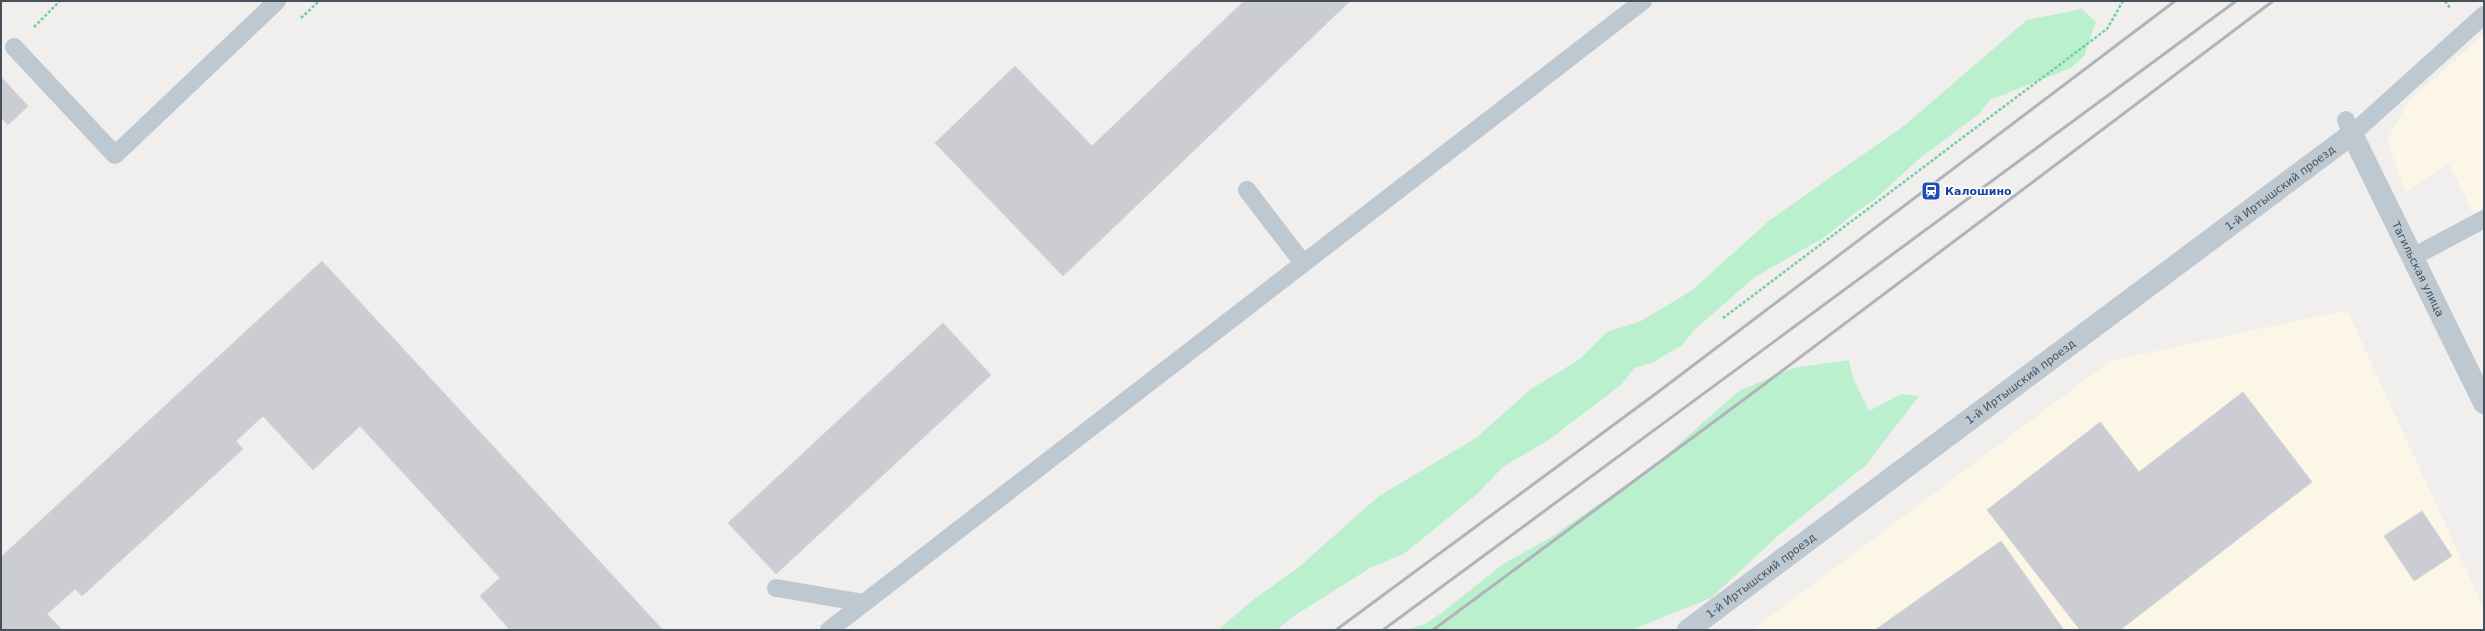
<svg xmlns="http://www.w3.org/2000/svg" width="2485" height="631" viewBox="0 0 2485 631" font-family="'DejaVu Sans',sans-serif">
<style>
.commercial{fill:#fcf6e6}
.green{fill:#bbf0cf}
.building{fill:#cbcdd3;stroke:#d2d4da}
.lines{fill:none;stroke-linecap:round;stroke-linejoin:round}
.path{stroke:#72cea0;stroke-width:2.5;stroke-dasharray:3 2;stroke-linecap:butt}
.service{stroke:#bec8d1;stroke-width:18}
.minor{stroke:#bec8d1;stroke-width:22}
.rail{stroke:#b0b3b9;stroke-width:3}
.labels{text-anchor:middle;stroke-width:3.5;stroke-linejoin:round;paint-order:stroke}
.street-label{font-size:11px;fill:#46515c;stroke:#fff}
.transit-label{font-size:11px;font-weight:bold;fill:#164399;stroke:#fff;text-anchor:start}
</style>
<rect width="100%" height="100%" fill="#f1eeee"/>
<g class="commercial">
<path d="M2484 34V234L2449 164 2405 192 2387 140 2409 101Z"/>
<path d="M2347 310 2484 609V630H1752L2110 361Z"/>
</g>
<g class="green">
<path d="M2082 9 2096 22 2084 56 2071 68 1990 100 1979 114 1919 159 1873 201 1856 212 1825 237 1755 277 1694 330 1682 345 1652 363 1634 368 1622 384 1550 439 1503 467 1476 495 1405 553 1370 568 1291 618 1277 630H1218L1253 600 1300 566 1379 496 1476 438 1531 389 1580 359 1607 332 1641 321 1691 291 1770 220 1905 125 2027 20Z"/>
<path d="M1849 360 1853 378 1869 411 1901 394 1919 396 1866 465 1780 534 1711 598 1631 630H1406L1425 624 1440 614 1503 564 1553 536 1656 464 1739 391 1793 368Z"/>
</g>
<g class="building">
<path d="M1244 1H1350L1063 276 935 143 1015 66 1092 146Z"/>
<path d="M1 77 28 106 8 125 1 117Z"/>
<path d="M322 261 663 630H510L480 596 500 578 360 426 313 470 263 416 236 441 243 449 82 596 75 589 47 614 62 630H1V557Z"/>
<path d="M943 323 991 375 776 574 728 523Z"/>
<path d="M2243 392 2312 482 2120 630H2080L1987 510 2100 422 2139 472Z"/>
<path d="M2422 511 2452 556 2414 581 2384 536Z"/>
<path d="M2001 541 2064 630H1875Z"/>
</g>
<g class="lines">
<g class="path">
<path d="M2445 1 2451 9"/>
<path d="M301 18 319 1"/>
<path d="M34 27 60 1"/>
<path d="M1723 318 2107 29 2123 1"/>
</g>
<g class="service">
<path d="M14 47 115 155 277 1"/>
<path d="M2346 120 2352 134 2484 15"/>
<path d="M1247 190 1303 263"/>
<path d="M2413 257 2484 219"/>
<path d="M776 588 864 603"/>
<path d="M829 630 1643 1"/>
</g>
<path class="minor" id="s1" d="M1688 630 2352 134 2484 403"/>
<g class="rail">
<path d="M1336 630 1654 395 2175 1"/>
<path d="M1383 630 2236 1"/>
<path d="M1433 630 1754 392 2273 1"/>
</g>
</g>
<defs>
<g id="station-square" transform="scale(1)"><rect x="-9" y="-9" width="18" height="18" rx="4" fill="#1a4fb4" stroke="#fff"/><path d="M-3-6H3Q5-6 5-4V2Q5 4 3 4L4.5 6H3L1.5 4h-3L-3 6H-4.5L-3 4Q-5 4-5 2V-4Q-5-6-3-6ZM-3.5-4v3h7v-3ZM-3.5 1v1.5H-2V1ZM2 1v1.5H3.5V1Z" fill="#fff"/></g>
</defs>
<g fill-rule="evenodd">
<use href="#station-square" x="1931" y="191"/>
</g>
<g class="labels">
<g class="street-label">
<text dy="4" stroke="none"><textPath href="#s1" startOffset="739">1-й Иртышский проезд</textPath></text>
<text dy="4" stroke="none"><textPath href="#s1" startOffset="979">Тагильская улица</textPath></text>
<text dy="4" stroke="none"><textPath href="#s1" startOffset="415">1-й Иртышский проезд</textPath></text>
<text dy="4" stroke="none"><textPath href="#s1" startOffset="91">1-й Иртышский проезд</textPath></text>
</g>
<g class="transit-label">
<text x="1945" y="195">Калошино</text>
</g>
</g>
<rect width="2485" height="631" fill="none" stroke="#46515c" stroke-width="4"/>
</svg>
